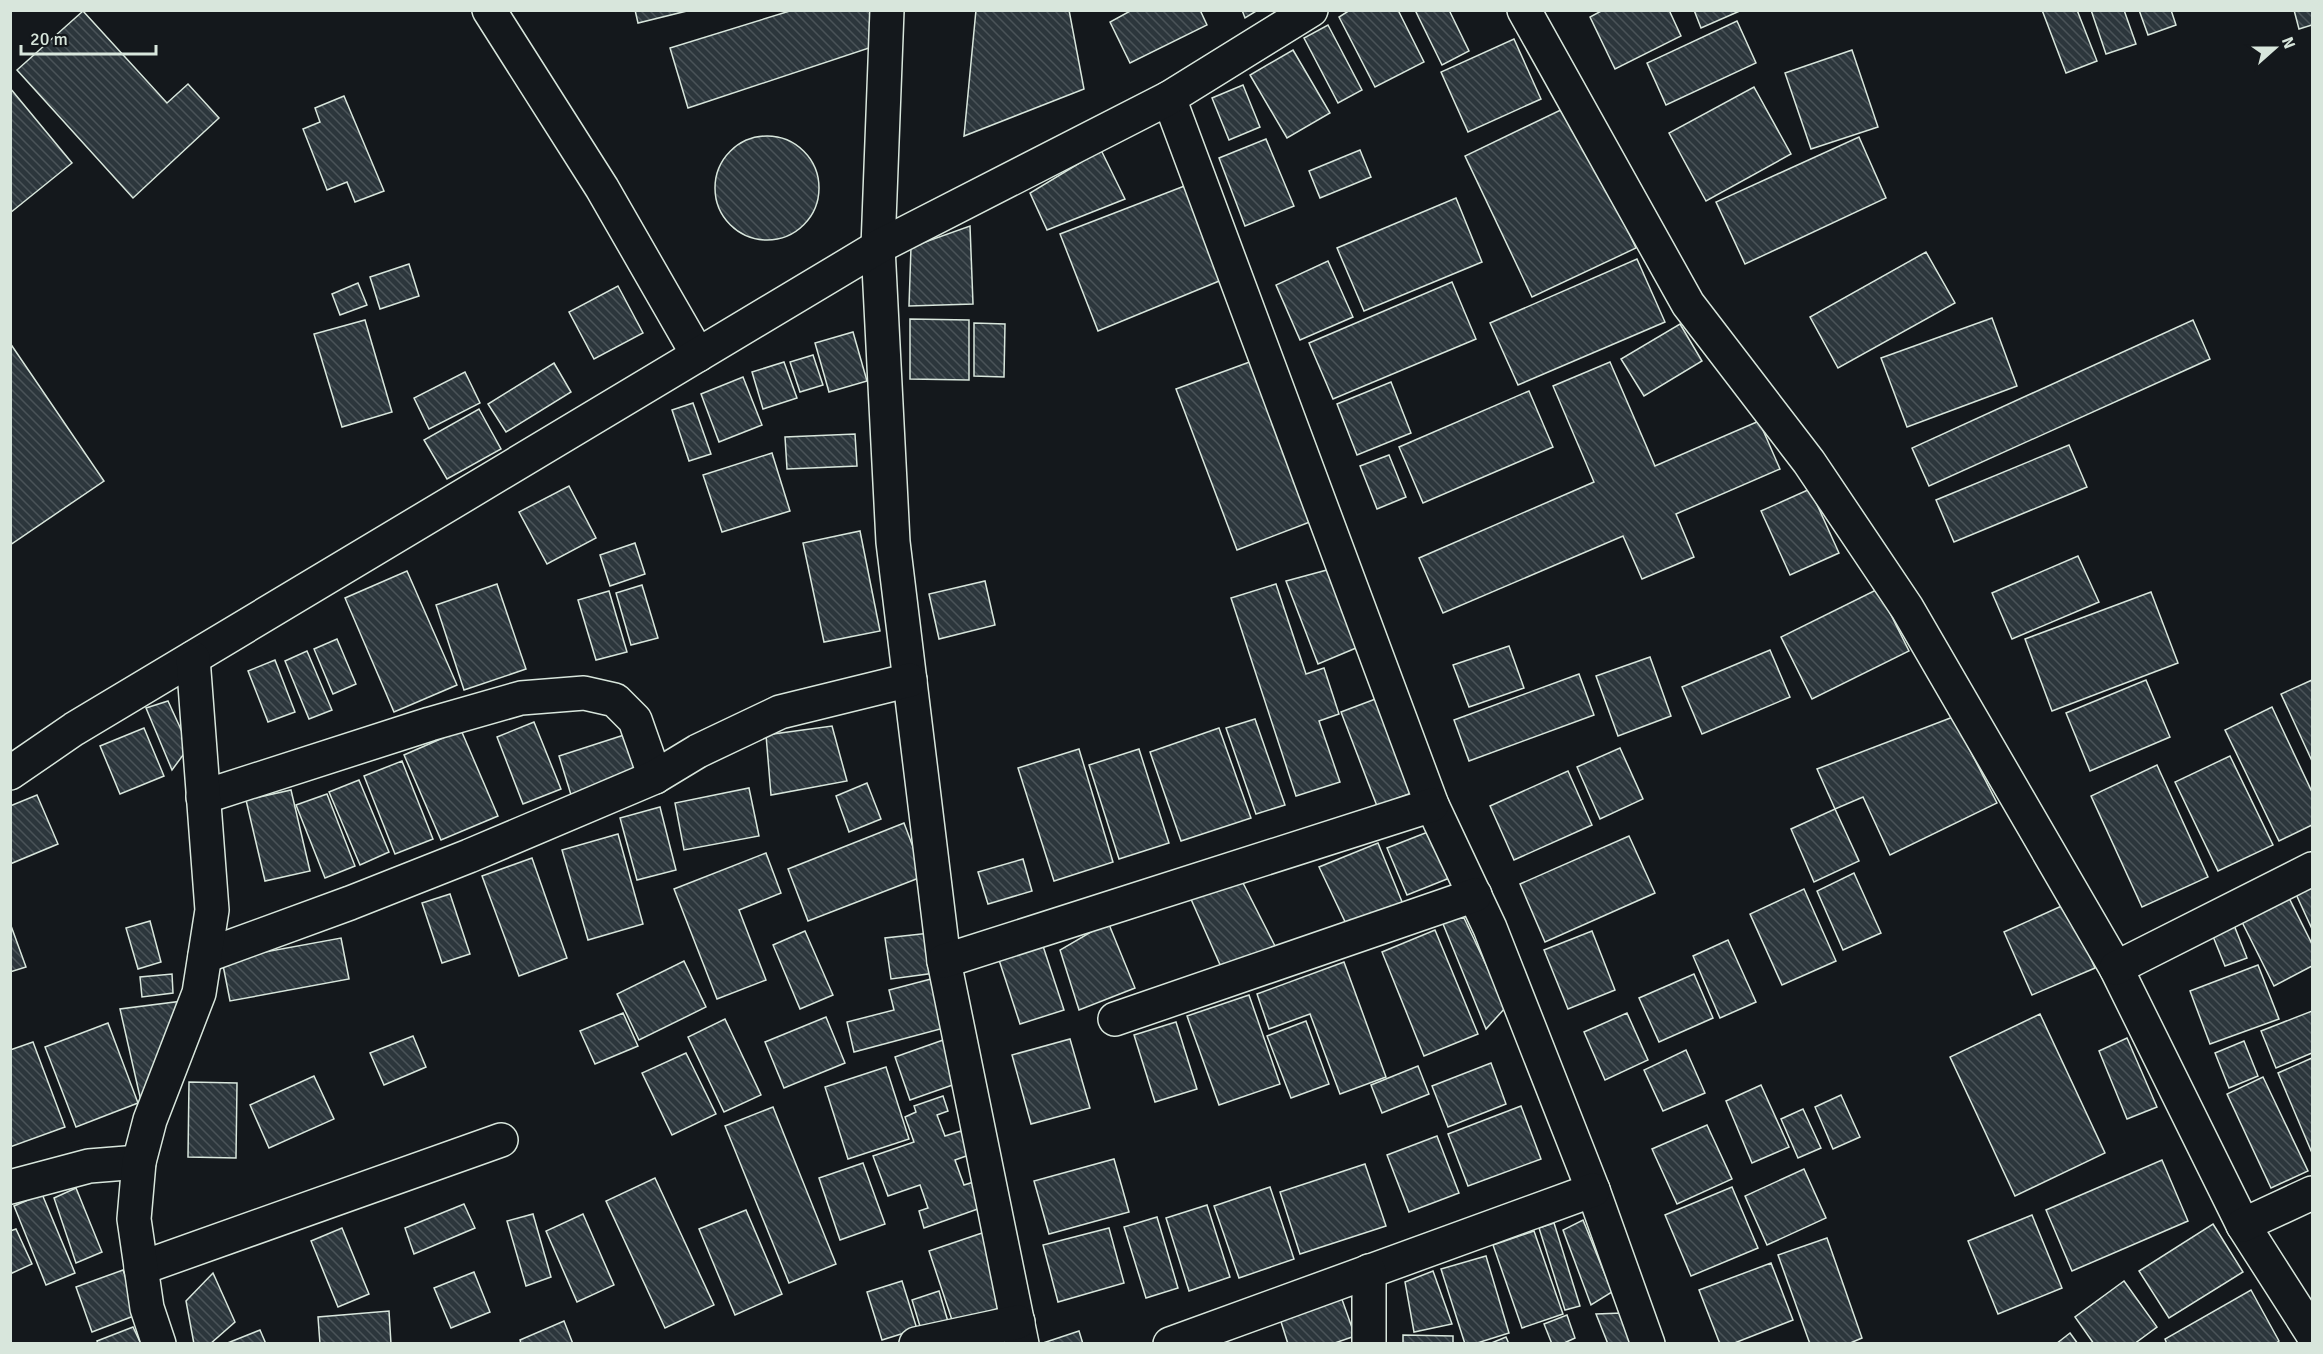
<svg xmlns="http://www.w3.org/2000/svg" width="2323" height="1354" viewBox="0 0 2323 1354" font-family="Signika,sans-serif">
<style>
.building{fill:url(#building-back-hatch);stroke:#d8e6dc;stroke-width:1.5}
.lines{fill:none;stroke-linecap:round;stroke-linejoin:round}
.minor-casing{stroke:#d8e6dc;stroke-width:36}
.minor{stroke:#14181c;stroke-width:33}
</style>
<defs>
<pattern id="building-back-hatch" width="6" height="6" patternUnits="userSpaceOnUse" patternTransform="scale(1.5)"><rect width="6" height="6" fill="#2c363c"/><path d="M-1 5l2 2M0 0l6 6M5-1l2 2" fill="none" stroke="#4a5358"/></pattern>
</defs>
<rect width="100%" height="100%" fill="#14181c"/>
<g class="building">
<path d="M635 10H691L638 23Z"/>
<path d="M793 10H870L869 48 688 108 670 48Z"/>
<path d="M976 10H1069L1084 89 964 136Z"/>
<path d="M1132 10H1200L1207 25 1130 63 1110 22Z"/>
<path d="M1242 10H1258L1245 18Z"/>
<path d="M1350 10H1398L1424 62 1375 87 1339 17Z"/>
<path d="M1415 10H1449L1469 51 1442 65Z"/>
<path d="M1603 10H1669L1681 36 1615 69 1590 17Z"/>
<path d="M1694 10H1742L1701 28Z"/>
<path d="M2042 10H2077L2097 61 2066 73Z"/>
<path d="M2091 10H2124L2136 44 2106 54Z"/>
<path d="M2139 10H2171L2176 25 2148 35Z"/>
<path d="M2294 10H2312V25L2299 29Z"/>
<path d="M83 11 167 103 188 84 219 118 133 198 17 70Z"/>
<path d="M1737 21 1756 63 1666 105 1647 63Z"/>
<path d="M1328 25 1362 90 1338 103 1304 38Z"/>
<path d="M1514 39 1541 99 1468 132 1441 72Z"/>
<path d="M1293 50 1330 113 1287 138 1250 75Z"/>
<path d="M1852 50 1878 127 1811 149 1785 73Z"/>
<path d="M1243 85 1260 127 1229 140 1212 98Z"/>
<path d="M1754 87 1791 154 1706 201 1669 133Z"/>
<path d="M10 88 72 163 10 213Z"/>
<path d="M344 96 384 191 355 202 347 182 327 190 303 129 320 122 315 108Z"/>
<path d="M1569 106 1636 248 1532 297 1465 156Z"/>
<circle cx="767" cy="188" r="52"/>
<path d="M1859 137 1886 198 1745 264 1716 202Z"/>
<path d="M1266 139 1294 206 1245 226 1219 158Z"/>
<path d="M1101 150 1125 199 1047 230 1030 193Z"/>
<path d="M1360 150 1371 177 1320 198 1309 171Z"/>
<path d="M1187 185 1224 279 1098 331 1060 234Z"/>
<path d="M1456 198 1482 262 1364 311 1337 248Z"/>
<path d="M970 226 973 304 909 306 911 247Z"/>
<path d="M1926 252 1955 303 1838 368 1810 317Z"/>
<path d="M1637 259 1665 322 1518 385 1490 323Z"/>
<path d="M1328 261 1353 317 1300 340 1276 285Z"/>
<path d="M409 264 419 296 380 309 370 277Z"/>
<path d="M1452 282 1476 339 1333 399 1309 343Z"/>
<path d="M358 283 367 305 340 315 332 294Z"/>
<path d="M618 286 643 333 594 359 569 312Z"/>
<path d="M1992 318 2017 386 1907 427 1881 358Z"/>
<path d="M910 319 969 320V380L910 379Z"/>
<path d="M365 320 392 412 342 427 314 334Z"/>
<path d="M2193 320 2210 359 1929 486 1912 448Z"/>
<path d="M974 323 1005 324 1004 377 974 376Z"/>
<path d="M1680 324 1702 361 1644 396 1621 359Z"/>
<path d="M853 332 867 381 829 392 815 343Z"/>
<path d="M10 343 104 481 10 545Z"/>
<path d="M813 355 823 385 800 392 790 362Z"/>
<path d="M1255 360 1315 520 1237 550 1176 389Z"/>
<path d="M784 362 797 398 763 409 752 372Z"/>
<path d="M1610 362 1655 466 1759 421 1780 469 1676 514 1694 557 1642 579 1623 536 1443 613 1419 558 1594 482 1553 386Z"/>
<path d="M554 363 571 392 506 432 488 404Z"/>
<path d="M465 372 480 403 429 429 414 398Z"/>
<path d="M743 377 762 425 719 442 701 394Z"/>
<path d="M1391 382 1411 433 1357 455 1337 404Z"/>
<path d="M1529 391 1553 447 1423 503 1399 447Z"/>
<path d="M693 403 711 454 689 461 672 410Z"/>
<path d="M479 409 501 449 447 479 424 440Z"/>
<path d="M855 434 857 466 787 469 785 437Z"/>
<path d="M2069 445 2087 487 1954 542 1936 500Z"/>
<path d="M772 453 790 511 722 532 703 475Z"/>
<path d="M1389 455 1406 497 1377 509 1360 466Z"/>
<path d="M569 486 596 538 547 564 519 512Z"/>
<path d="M1810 489 1839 553 1790 575 1761 511Z"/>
<path d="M860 531 880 631 824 642 803 543Z"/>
<path d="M635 543 645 574 610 586 600 555Z"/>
<path d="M2078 556 2099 602 2012 639 1992 593Z"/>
<path d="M1327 570 1356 648 1318 664 1286 581Z"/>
<path d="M407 571 457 685 394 712 345 598Z"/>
<path d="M985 581 995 625 939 639 929 594Z"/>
<path d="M497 584 526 669 464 690 436 605Z"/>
<path d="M1276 584 1306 674 1324 668 1339 714 1319 721 1340 782 1296 796 1231 598Z"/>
<path d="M642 585 658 638 631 645 616 593Z"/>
<path d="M1878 589 1909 651 1812 699 1781 637Z"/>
<path d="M609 591 627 652 596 660 578 600Z"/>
<path d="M2151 592 2178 663 2052 711 2025 639Z"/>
<path d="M337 639 356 684 333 694 314 649Z"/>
<path d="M1509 646 1524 688 1469 707 1453 665Z"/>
<path d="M1770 650 1790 697 1702 734 1682 687Z"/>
<path d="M307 651 332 710 309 719 285 661Z"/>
<path d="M1650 657 1671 716 1618 736 1596 676Z"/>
<path d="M275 660 295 712 268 722 248 671Z"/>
<path d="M1579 674 1594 715 1469 761 1454 720Z"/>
<path d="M2146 680 2170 737 2090 771 2066 713Z"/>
<path d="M2312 680V761L2281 694Z"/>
<path d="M1386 695 1422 789 1377 806 1341 712Z"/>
<path d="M168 701 189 747 172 770 146 708Z"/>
<path d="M2272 707 2312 792V825L2279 841 2225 730Z"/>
<path d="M1953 717 1997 803 1890 855 1863 797 1835 809 1817 769Z"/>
<path d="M1255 719 1285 805 1256 814 1226 728Z"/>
<path d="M534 722 561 789 523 804 497 737Z"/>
<path d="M832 726 847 781 771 795 766 735Z"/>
<path d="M144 728 164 776 120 794 100 746Z"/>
<path d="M1219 728 1251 818 1181 841 1150 752Z"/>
<path d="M461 730 498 816 441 840 404 755Z"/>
<path d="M624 735 638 778 572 798 559 756Z"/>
<path d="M1620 748 1643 799 1600 819 1577 767Z"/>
<path d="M1079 749 1113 862 1054 881 1018 768Z"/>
<path d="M1139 749 1169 843 1119 859 1089 765Z"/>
<path d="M2230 756 2273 845 2218 871 2175 782Z"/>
<path d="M402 761 433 839 395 854 364 776Z"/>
<path d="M2157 765 2208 877 2142 907 2091 796Z"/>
<path d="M1568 771 1592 825 1514 860 1490 806Z"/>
<path d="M359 780 389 852 360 865 329 792Z"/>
<path d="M867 783 881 819 849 832 836 796Z"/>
<path d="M749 788 759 836 684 850 675 803Z"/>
<path d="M291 790 310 871 265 881 246 800Z"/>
<path d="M327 794 355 866 325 878 296 805Z"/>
<path d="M37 795 58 844 10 864V806Z"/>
<path d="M660 807 676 870 637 880 620 818Z"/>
<path d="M1835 809 1859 861 1814 882 1791 829Z"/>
<path d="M904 823 924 876 808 921 788 869Z"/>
<path d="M1433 830 1452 877 1407 895 1387 848Z"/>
<path d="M618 834 643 924 588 940 562 850Z"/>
<path d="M1629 836 1655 893 1545 942 1520 884Z"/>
<path d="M1378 843 1405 909 1349 930 1319 867Z"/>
<path d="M766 853 781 893 739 910 766 980 717 999 674 889Z"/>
<path d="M532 858 567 958 519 976 482 876Z"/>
<path d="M1023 859 1032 891 988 904 978 872Z"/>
<path d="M2312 871V929L2290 881Z"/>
<path d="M1854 873 1881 933 1843 950 1817 891Z"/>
<path d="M1241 879 1277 950 1222 969 1190 897Z"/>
<path d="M2283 886 2312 944V966L2274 986 2236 910Z"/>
<path d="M1804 889 1836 961 1782 985 1750 914Z"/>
<path d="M450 894 470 954 442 963 422 903Z"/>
<path d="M2066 904 2095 968 2032 995 2004 932Z"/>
<path d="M1464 918 1506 1007 1486 1029 1441 919Z"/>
<path d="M2232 920 2247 958 2225 966 2210 929Z"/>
<path d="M150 921 161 962 138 969 126 928Z"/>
<path d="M1108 922 1135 988 1079 1010 1060 950Z"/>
<path d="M10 923 26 967 10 972Z"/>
<path d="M1435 930 1478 1034 1424 1056 1382 952Z"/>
<path d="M805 931 833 995 800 1009 773 945Z"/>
<path d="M1592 931 1615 990 1568 1009 1544 950Z"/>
<path d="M930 933 935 973 891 979 885 938Z"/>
<path d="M341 938 349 979 230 1001 222 960Z"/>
<path d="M1728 940 1756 1002 1720 1018 1693 956Z"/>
<path d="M1043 946 1064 1010 1020 1024 999 960Z"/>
<path d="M684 961 706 1007 639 1040 617 994Z"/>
<path d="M1344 962 1386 1077 1340 1094 1310 1014 1269 1029 1257 994Z"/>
<path d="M2258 965 2279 1019 2210 1044 2190 991Z"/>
<path d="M172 974 173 993 142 997 140 977Z"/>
<path d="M1694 974 1713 1018 1659 1042 1639 998Z"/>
<path d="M931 979 944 1028 854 1052 847 1022 894 1010 889 990Z"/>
<path d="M1249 995 1280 1084 1219 1105 1187 1016Z"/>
<path d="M183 1001 143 1110 120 1009Z"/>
<path d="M2312 1011V1053L2276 1068 2261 1031Z"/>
<path d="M623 1013 638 1046 595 1064 580 1031Z"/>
<path d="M1627 1013 1648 1060 1605 1080 1584 1032Z"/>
<path d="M2040 1014 2105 1153 2015 1196 1950 1057Z"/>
<path d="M826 1017 845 1063 784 1088 765 1042Z"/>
<path d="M725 1019 761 1095 724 1112 688 1037Z"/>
<path d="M1306 1021 1329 1084 1291 1098 1267 1036Z"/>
<path d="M1176 1022 1197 1089 1155 1102 1134 1035Z"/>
<path d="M108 1023 138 1103 76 1127 45 1047Z"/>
<path d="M413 1036 426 1067 384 1085 370 1053Z"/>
<path d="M2127 1038 2157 1107 2127 1119 2099 1051Z"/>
<path d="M946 1039 961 1082 910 1100 895 1057Z"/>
<path d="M1070 1039 1090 1108 1031 1124 1012 1055Z"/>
<path d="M2244 1041 2258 1076 2229 1088 2215 1053Z"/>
<path d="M33 1042 65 1127 10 1147V1050Z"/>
<path d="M1686 1050 1705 1093 1663 1111 1644 1070Z"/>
<path d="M686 1053 716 1114 672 1135 642 1073Z"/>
<path d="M2312 1058V1153L2278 1073Z"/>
<path d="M1491 1063 1506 1104 1448 1127 1432 1086Z"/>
<path d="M1418 1066 1429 1094 1382 1113 1371 1085Z"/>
<path d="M886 1067 909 1139 848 1159 825 1087Z"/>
<path d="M314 1076 334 1119 269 1148 250 1105Z"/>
<path d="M2263 1077 2308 1171 2271 1188 2227 1094Z"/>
<path d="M189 1082 237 1083 236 1158 188 1157Z"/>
<path d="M1761 1085 1789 1147 1752 1163 1726 1101Z"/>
<path d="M1841 1095 1860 1137 1833 1149 1815 1107Z"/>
<path d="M943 1096 948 1111 937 1115 945 1136 961 1131 969 1155 955 1160 964 1185 980 1180 989 1205 924 1228 919 1211 928 1208 920 1185 888 1196 873 1156 914 1142 905 1117 916 1112 914 1106Z"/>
<path d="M1521 1106 1541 1159 1468 1186 1448 1134Z"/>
<path d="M773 1107 836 1264 789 1283 725 1126Z"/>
<path d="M1803 1109 1821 1148 1798 1158 1781 1119Z"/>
<path d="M1707 1125 1732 1179 1677 1204 1652 1149Z"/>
<path d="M1437 1136 1459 1193 1409 1212 1387 1155Z"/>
<path d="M1114 1159 1129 1212 1049 1234 1034 1181Z"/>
<path d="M2162 1160 2188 1221 2072 1271 2046 1210Z"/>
<path d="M863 1163 885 1224 840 1240 819 1178Z"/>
<path d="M1365 1164 1386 1226 1300 1254 1280 1192Z"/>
<path d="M1804 1169 1826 1218 1767 1245 1745 1196Z"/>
<path d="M655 1178 714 1305 665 1328 606 1201Z"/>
<path d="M1270 1187 1294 1259 1239 1278 1214 1206Z"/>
<path d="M1732 1187 1758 1248 1691 1276 1665 1215Z"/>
<path d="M76 1188 102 1252 76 1263 54 1198Z"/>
<path d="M42 1194 75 1273 46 1285 14 1206Z"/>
<path d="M464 1204 475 1228 414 1254 405 1228Z"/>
<path d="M1207 1205 1230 1277 1189 1291 1166 1218Z"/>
<path d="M746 1210 782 1294 735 1315 699 1229Z"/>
<path d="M533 1214 551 1277 526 1286 507 1221Z"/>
<path d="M583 1214 614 1285 577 1302 546 1231Z"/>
<path d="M2032 1215 2062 1288 1998 1314 1968 1241Z"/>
<path d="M1157 1217 1178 1288 1146 1298 1124 1227Z"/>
<path d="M1583 1220 1612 1292 1591 1305 1563 1230Z"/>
<path d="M1554 1223 1580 1306 1565 1310 1539 1228Z"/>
<path d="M2213 1224 2243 1272 2169 1318 2139 1271Z"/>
<path d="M342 1228 369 1294 338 1307 311 1241Z"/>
<path d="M1109 1228 1124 1283 1058 1302 1043 1245Z"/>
<path d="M16 1229 32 1264 10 1274V1231Z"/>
<path d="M1534 1231 1563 1314 1522 1328 1493 1245Z"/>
<path d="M985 1232 1009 1305 953 1323 929 1251Z"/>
<path d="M1827 1238 1862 1338 1848 1344H1810L1778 1255Z"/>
<path d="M1486 1256 1509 1333 1474 1344H1465L1441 1269Z"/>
<path d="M1771 1263 1793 1320 1732 1344H1720L1699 1290Z"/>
<path d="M123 1270 139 1314 92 1332 76 1287Z"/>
<path d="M1433 1271 1452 1324 1414 1332 1405 1282Z"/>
<path d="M474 1272 490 1312 451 1328 434 1288Z"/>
<path d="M213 1273 235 1322 210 1344H194L186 1301Z"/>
<path d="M902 1281 917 1329 882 1340 867 1292Z"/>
<path d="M2124 1281 2157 1327 2134 1344H2094L2075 1317Z"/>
<path d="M2251 1290 2279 1341 2275 1344H2167L2165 1339Z"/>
<path d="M939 1291 949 1325 922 1333 912 1300Z"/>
<path d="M1339 1291 1355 1336 1332 1344H1288L1276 1306Z"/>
<path d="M389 1311 391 1344H320L318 1317Z"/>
<path d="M1622 1313 1632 1344H1608L1596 1314Z"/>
<path d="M1567 1315 1575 1338 1562 1344H1552L1544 1324Z"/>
<path d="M564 1321 573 1344H521L520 1340Z"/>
<path d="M133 1327 141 1344H98L97 1341Z"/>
<path d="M260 1330 266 1344H225Z"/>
<path d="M1079 1331 1083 1344H1040Z"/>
<path d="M2070 1333 2078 1344H2056Z"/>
<path d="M1403 1335 1453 1336V1344H1403Z"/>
<path d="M1506 1337 1509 1344H1489Z"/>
</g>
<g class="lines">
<g class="minor-casing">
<g id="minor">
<path d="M489 10 602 188 698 355"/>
<path d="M887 10 878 247 893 542 944 961 1022 1344"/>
<path d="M1524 10 1688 304 1809 462 1907 608 2116 968 2243 1225 2312 1333"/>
<path d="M1169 98 1432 805 1490 928 1593 1190 1648 1344"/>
<path d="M10 773 74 729 878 247 1169 98 1311 10"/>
<path d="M203 797 430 724 521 698 584 693 615 700 635 720 655 777"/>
<path d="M205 956 350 903 469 856 655 777 698 751 780 712 910 680"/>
<path d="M944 961 1432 805"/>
<path d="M2116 968 2312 869"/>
<path d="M1115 1019 1475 895"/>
<path d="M10 1187 89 1166 139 1162"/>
<path d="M2243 1225 2312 1193"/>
<path d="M141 1268 501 1140"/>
<path d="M159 1344 147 1308 134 1219 139 1162 150 1120 199 993 212 910 193 658"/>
<path d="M916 1344 1018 1322"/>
<path d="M1170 1344 1593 1190"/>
<path d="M1369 1344V1271"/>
</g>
</g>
<use href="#minor" class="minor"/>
</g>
<rect width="2323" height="1354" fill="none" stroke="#d8e6dc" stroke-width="24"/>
<g transform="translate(2275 48) rotate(69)" stroke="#14181c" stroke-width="4.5" paint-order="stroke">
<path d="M0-4.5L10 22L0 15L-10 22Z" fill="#d8e6dc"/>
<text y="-9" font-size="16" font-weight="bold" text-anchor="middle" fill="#d8e6dc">N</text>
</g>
<path d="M21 45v9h135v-9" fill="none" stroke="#d8e6dc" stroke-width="3"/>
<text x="30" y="45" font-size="18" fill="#d8e6dc" stroke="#14181c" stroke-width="4.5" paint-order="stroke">20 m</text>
</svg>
